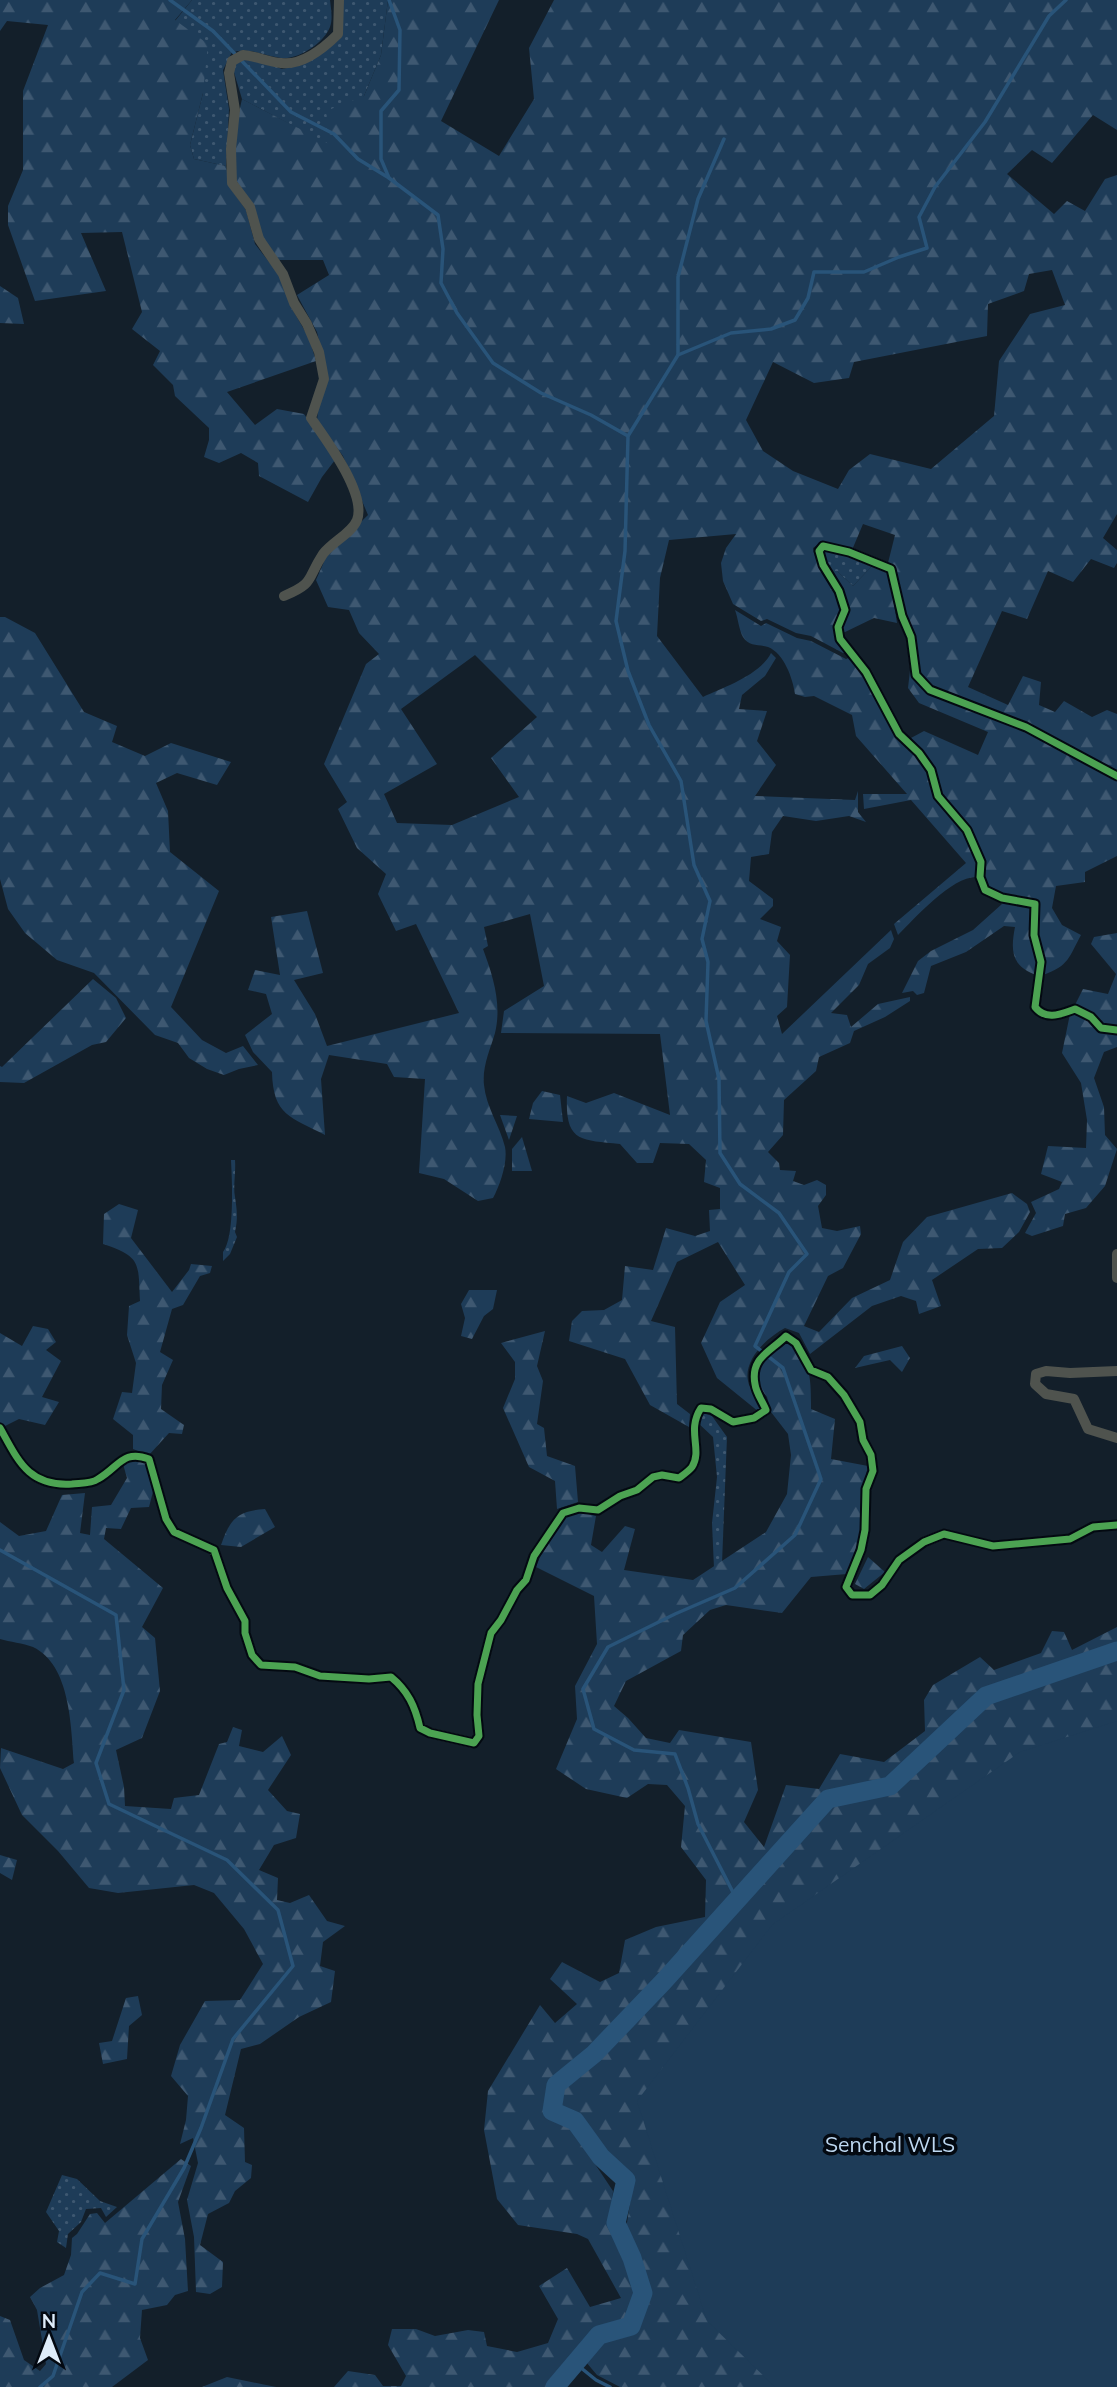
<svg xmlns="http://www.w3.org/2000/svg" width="1117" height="2387" viewBox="0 0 1117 2387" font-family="Mulish,sans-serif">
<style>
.grass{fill:url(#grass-dots)}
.forest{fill:url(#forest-firs);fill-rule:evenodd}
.park{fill:#1e3c58}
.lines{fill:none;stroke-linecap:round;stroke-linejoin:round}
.stream{stroke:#295479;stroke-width:3.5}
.river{stroke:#295479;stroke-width:19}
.minor{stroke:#4f534e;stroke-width:10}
.cycleway-casing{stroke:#030911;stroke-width:11}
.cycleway{stroke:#4ca352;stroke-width:7}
.labels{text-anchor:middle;stroke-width:7;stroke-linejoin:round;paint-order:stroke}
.park-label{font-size:21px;fill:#bed8f1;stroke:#030911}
</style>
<defs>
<pattern id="grass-dots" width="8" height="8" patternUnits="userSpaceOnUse" patternTransform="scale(1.75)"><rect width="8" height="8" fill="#1e3c58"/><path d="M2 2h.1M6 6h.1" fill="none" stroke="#3e5871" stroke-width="1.8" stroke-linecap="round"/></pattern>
<pattern id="forest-firs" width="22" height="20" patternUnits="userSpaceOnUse" patternTransform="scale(1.75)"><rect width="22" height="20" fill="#1e3c58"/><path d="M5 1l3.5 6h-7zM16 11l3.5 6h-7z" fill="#3e5871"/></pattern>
</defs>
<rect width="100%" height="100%" fill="#131f2a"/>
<g class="grass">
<path d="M192 0H330C331 9 333 19 330 27 324 43 298 60 281 58 261 55 253 48 232 52L223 70 229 109 226 166 194 159 190 145 203 93 175 21Z"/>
<path d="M341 0H388L381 55 364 96 331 146 242 99 233 69 236 62 248 56 282 69 297 66 340 38Z"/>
<path d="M826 549 873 565 853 586 837 571H831L823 553Z"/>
<path d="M231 1160H235C236 1172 233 1186 235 1197 237 1210 238 1219 235 1232L237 1237 230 1254 223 1261V1252C235 1237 232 1181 231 1160Z"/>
<path d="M701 1412 712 1416 727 1437 722 1563 714 1568 712 1523 717 1477 713 1437 697 1422Z"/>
<path d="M62 2175 77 2179 100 2201 117 2207 106 2217 101 2208 86 2209 81 2222 68 2234 66 2248 57 2242 59 2231 46 2212Z"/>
</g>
<g class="forest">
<path d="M0 0H192L175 20 208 44 203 93 190 145 194 159 226 166 231 189 246 210 255 244 280 276 291 307 309 338 316 361 227 392 255 425 277 409 304 414 335 460 322 477 308 502 259 476 258 463 241 453 219 463 204 457 209 440V428L175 396 173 385 153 365 160 351 132 329 142 312 122 232 81 233 106 291 35 301 8 225V206L23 170V91L48 25 7 21 0 31Z"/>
<path d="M388 0H499L441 121 499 156 534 99 529 48 554 0H1117V130L1093 115 1052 163 1032 150 1007 174 1054 214 1067 201 1085 211 1105 179 1117 175V514L1103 538 1117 550V563L1114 568 1091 559 1073 582 1048 571 1027 619 1002 611 968 687 1008 705 1023 676 1041 682 1039 705 1055 712 1064 701 1092 717 1107 710 1117 714V772L1025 723 930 686 919 669 911 626 888 563 895 535 863 524 852 550 823 541 813 548C816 570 841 592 841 612 841 617 837 624 835 629L848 653H843L811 636 796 633 767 619 761 621 733 604 723 581 721 563 726 548 736 534 669 540 660 578 657 636 703 697C725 687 760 675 771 653L776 658 765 676 742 695 739 709 767 711 757 741 776 765 755 796 855 800 858 791V812L866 822 849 816 816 821 783 816 772 832 769 854 751 857 749 881 773 899V906L760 919 781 927 777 941 790 955 787 1007 777 1016 782 1034 891 930 894 939 890 948 868 964 859 985 831 1013 847 1015 851 1027 878 1004 910 997V1001L885 1017 854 1031 850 1043 819 1057 816 1071 784 1100 783 1135 768 1152 779 1163 780 1170 796 1171 793 1181 804 1185 817 1180 826 1185V1195L818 1206 822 1228 837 1231 860 1226 861 1234 843 1268 828 1276 804 1326 819 1332 852 1298 890 1280 903 1242 927 1217 1012 1193 1027 1204 1030 1212 1019 1232 1002 1248 978 1249 932 1280 941 1306 919 1314 916 1301 901 1296 872 1306 810 1354 799 1333 785 1328C766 1338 739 1363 750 1387 753 1394 759 1400 762 1407L759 1412 717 1378 701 1343 720 1302 745 1285 718 1242 677 1262 651 1321 675 1327 677 1404 690 1414 689 1427 650 1405 625 1359 569 1341 572 1321 582 1311 604 1310 622 1300 625 1266 653 1270 666 1228 695 1236 710 1231 709 1210 720 1209V1188L704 1182 706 1160 689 1144 660 1143 653 1163H637L620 1144C580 1140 565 1142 567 1096L586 1103 614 1093 670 1115 660 1034 501 1033 504 1011 544 986 530 914 484 927 488 946 483 949C493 976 502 1004 495 1033 490 1050 482 1067 484 1085 486 1107 500 1126 505 1147 508 1162 500 1185 493 1198L478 1201 444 1179 419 1173 425 1079 394 1077 387 1064 329 1055 321 1079 325 1135C291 1117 273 1116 272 1072L253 1052 245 1035 272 1014 266 994 248 990 255 970 280 975 271 917 307 911 323 973 294 980 315 1014 327 1046 459 1013 416 924 396 931 378 894 386 874 357 848 338 809 347 802 324 764 366 664 379 654 359 633 349 610 328 607 316 580 327 555 368 515 343 456 317 421 323 358 317 332 297 295 329 275 323 260H278L260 236 251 205 236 180 234 149 236 126 242 99 331 145 326 111 364 96 381 55ZM1052 270 1065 305 1030 314 999 361 994 416 931 469 870 454 849 470 838 489 793 471 763 451 746 420 773 362 814 383 849 378 854 362 987 336 988 304 1024 291 1029 274ZM475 655 537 717 491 758 519 797 452 825 397 823 384 794 437 764 401 709Z"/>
<path d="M0 286 18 298 24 324 0 323Z"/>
<path d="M873 565 889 573 897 623 874 618 843 633 842 626 847 611 831 571H837L853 586Z"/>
<path d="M735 610 761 626 766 623 797 638 811 641 846 659 853 656 930 771 936 797 976 848 978 877C953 875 916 917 898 935L894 924 966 863 911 800 864 809 863 794H907L856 736 852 715 814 696 805 697 795 694C793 679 784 653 768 647 759 644 749 647 743 637 739 630 738 618 735 610Z"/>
<path d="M0 617H5L35 633 84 712 117 726 112 742 145 756 171 743 231 762 217 785 177 773 156 783 168 811 170 852 219 891 171 1007 202 1040 226 1053 243 1046 258 1065 239 1069 224 1075 207 1069 189 1058 178 1043 155 1035 94 973 57 960 25 933 8 909 0 879Z"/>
<path d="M911 662 916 679 1026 731 1117 779V856L1085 872V882L1056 886 1052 908 1062 925 1081 935C1069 957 1069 966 1043 975L1036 933 1037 901C1020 895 1003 896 987 887L982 875 983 859 939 793 911 738 924 731 978 755 988 732 919 703 908 688Z"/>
<path d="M985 892 1032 906 1039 976C1012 967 1010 953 1015 927L1004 926 966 952 931 966 924 993 917 995 913 991 902 993 918 961 931 951 973 930 1002 904Z"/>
<path d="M1117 933V1027L1102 1025 1075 1005 1083 989 1108 994 1116 974 1091 944 1094 937Z"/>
<path d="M93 979 116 998 126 1018 106 1042 92 1045 24 1083 0 1082V1066L2 1067Z"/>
<path d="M1076 1012 1088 1018 1097 1031 1117 1032V1047L1104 1052 1094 1078 1104 1107 1105 1135 1117 1149 1105 1186 1086 1208 1065 1214 1063 1226 1032 1236 1025 1233 1036 1213 1031 1202 1059 1189 1062 1182 1041 1174 1048 1146 1086 1148 1087 1120 1081 1083 1062 1053 1070 1014Z"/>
<path d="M542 1091 560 1095 563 1122 529 1119 533 1103Z"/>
<path d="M500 1115 517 1116 509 1140Z"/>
<path d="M522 1137 532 1171H512V1149Z"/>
<path d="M119 1204 138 1210 131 1238 172 1292 189 1270 191 1264 212 1266 210 1273 200 1276 183 1305 172 1309 160 1352 173 1360 162 1385 161 1409 184 1425 182 1434 169 1433 149 1455 133 1449V1435L113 1419 122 1392 132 1393 136 1363 127 1335 129 1306 140 1301C138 1263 142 1257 103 1244L104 1214Z"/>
<path d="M469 1290H497L493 1309 484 1316 472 1339 461 1336 465 1318 461 1304Z"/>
<path d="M33 1326 48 1329 56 1342 46 1350 61 1361 42 1397 59 1402 45 1425 19 1419 3 1427 0 1422V1333L22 1346Z"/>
<path d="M545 1331 537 1366 543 1381 537 1424 544 1428 547 1456 575 1466 578 1502 557 1509 555 1481 529 1467 503 1408 515 1379V1362L501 1343Z"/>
<path d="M787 1341C812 1357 811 1382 811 1409L835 1419 831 1459 868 1466 862 1492V1531L847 1574 811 1577 782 1613 726 1605 710 1610 683 1635 681 1651 626 1681 614 1706 628 1718 646 1738 670 1743 679 1730 751 1742 758 1790 744 1822 764 1847 786 1785 819 1789 840 1754 884 1762 925 1731 924 1700 933 1685 980 1657 994 1670 1041 1653 1052 1631 1064 1632 1072 1650 1117 1627V1648L984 1692 889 1783 826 1797 593 2052 552 2084 549 2114 571 2128 613 2191 610 2224 629 2261 640 2294 629 2323 598 2332 551 2387H334L348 2371 375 2375 383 2386H401L406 2376 388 2345 392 2329H416L435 2336 468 2330 484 2332 487 2346 517 2352 548 2343 558 2319 539 2286 567 2268 590 2307 621 2298 588 2239 577 2234 518 2225 497 2199 484 2130 488 2091 540 2005 555 2023 577 2004 550 1979 562 1962 600 1982 619 1973 625 1940 656 1927 705 1917 706 1880 681 1847 685 1806 667 1785 648 1784 627 1798 586 1789 556 1769 577 1719 575 1686 597 1644 594 1596 536 1567 540 1557 565 1517 581 1512 596 1516 591 1545 602 1552 625 1526 635 1529 624 1570 693 1580 766 1532 787 1494 791 1455 788 1434 771 1412 767 1397 758 1385C759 1353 767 1361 787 1341Z"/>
<path d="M902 1346 910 1358 902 1372 890 1360 855 1368 864 1356Z"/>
<path d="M135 1457 148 1463 155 1484 149 1507 131 1508 121 1529 106 1528 104 1539 163 1588 142 1627 155 1638 160 1691 142 1738 116 1750 124 1787 125 1806 171 1809 174 1798 199 1795 219 1744 227 1742 233 1727 242 1730 239 1746 263 1752 282 1736 291 1755 268 1790 287 1811 300 1814 296 1838 274 1845 259 1870 278 1878 277 1900 290 1903 309 1895 327 1921 345 1926 323 1942 320 1966 335 1971 331 2002 299 2017 260 2044 241 2049 225 2115 244 2128 245 2162 252 2165 251 2178 235 2191 229 2203 208 2214 200 2245 223 2262 222 2287 210 2294 196 2292 194 2237 187 2200 198 2163 193 2138 180 2144 186 2120 188 2096 171 2076 180 2045 205 2001 240 2000 263 1964 244 1929 214 1893 194 1885 118 1893 89 1888 58 1851 22 1815 0 1768 1 1748 63 1769 74 1763C71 1728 71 1665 33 1647 23 1643 10 1642 0 1639V1522L19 1536 46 1531 62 1495 85 1493 80 1533 90 1535 92 1507 111 1505 127 1478 123 1464Z"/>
<path d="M265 1509 275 1527 241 1547 221 1545C230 1519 237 1511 265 1509Z"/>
<path d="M868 1557 885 1572 864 1589 855 1584Z"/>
<path d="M1117 1656V2387H620L597 2375 586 2362 602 2340 633 2331 649 2294 626 2229 634 2179 603 2153 579 2117 562 2106 563 2087 597 2058 668 1986 743 1905 831 1803 893 1790 989 1699Z"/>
<path d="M0 1855 17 1860 12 1880 0 1873Z"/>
<path d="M138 1996 142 2015 129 2026 127 2059 103 2064 99 2043 112 2041 126 1998Z"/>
<path d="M181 2159 191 2166 178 2202 185 2239 188 2291 175 2295 167 2305 142 2310 140 2338 148 2360 112 2387H0V2316L10 2320 24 2360 40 2371 46 2364 37 2310 30 2297 40 2288 64 2275 71 2255 72 2238 77 2234 90 2214 97 2213 105 2223Z"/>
<path d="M227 2377 276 2387H202Z"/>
</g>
<path class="park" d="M1117 1721V2387H775L707 2321 637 2101 772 1925 1020 1752Z"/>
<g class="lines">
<g class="stream">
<path d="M170 0 213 31 291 112 334 134 358 159 389 178"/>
<path d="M389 0 400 30 399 90 381 111V159L389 178 438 215 443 249 441 283 457 313 493 363 541 393 591 415 628 436"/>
<path d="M724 139 698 199 678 277V355L628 436 625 551 616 621 628 671 649 725 681 781 694 865 710 901 702 939 708 962 706 1021 719 1079 720 1153 740 1184 779 1213 807 1254 789 1272 755 1346 783 1368 821 1479 795 1535 735 1588 675 1614 608 1647 583 1689 594 1729 634 1750 675 1754 688 1788 698 1824 738 1902"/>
<path d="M678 355 731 333 771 329 795 320 808 298 814 272H864L899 257 927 248 919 217 935 187 985 122 1049 16 1066 0"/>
<path d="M0 1550 116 1615 124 1690 96 1763 109 1804 227 1860 278 1910 293 1966 233 2039 201 2128 184 2168 142 2239 135 2284 100 2273 82 2292 53 2376 40 2387"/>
<path d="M575 2363 596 2380 610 2387"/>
</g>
<path class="river" d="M555 2387 599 2335 631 2326 643 2293 632 2258 616 2223 626 2180 601 2157 575 2121 552 2111 556 2085 594 2054 663 1982 828 1799 890 1786 986 1696 1117 1651"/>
<g class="minor">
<path d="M284 596C315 583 306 580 323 554 332 542 352 533 357 520 367 494 325 438 311 418L324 379 319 352 307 324 294 303 283 274 259 239 250 207 232 183 231 149 235 110 229 73 232 61 243 55C256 56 268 62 281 63 303 66 324 48 338 34L339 0"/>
<path d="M1117 776 1026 727 930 690 916 675 911 637 902 616 891 569 849 552 823 546 819 551 823 565 839 591 845 610 838 627 840 639 866 672 899 734 919 753 931 770 938 796 967 830 981 862 980 877 985 890 1002 898 1035 904 1034 935 1041 962 1035 1007C1046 1021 1061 1014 1075 1009L1091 1017 1101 1028 1117 1030"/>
<path d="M1117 1254V1278"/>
<path d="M1117 1371 1070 1373 1046 1371 1036 1374 1035 1384 1046 1394 1074 1399 1088 1429 1117 1438"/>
<path d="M0 1428C18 1460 28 1487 72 1484 80 1483 91 1484 98 1479 119 1467 123 1449 149 1459L166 1519 174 1532 214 1550 227 1588 245 1621V1633L252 1655 261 1665 295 1667 320 1676 369 1679 391 1677C408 1691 415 1706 420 1728L430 1733 474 1743 479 1736 477 1715 478 1684 491 1633 501 1620 517 1590 526 1580 534 1556 563 1513 579 1508 598 1510 620 1496 637 1490 653 1477 662 1475 679 1478C683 1475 689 1471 692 1467 703 1449 686 1431 701 1408L711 1409 733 1422 754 1418 766 1410C763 1402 756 1393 755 1384 750 1358 770 1352 786 1336L796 1343 811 1370 828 1377 844 1395 860 1422 863 1440 871 1455 873 1471 866 1489 865 1530 861 1550 846 1587 852 1595H870L882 1585 899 1560 924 1542 944 1534 993 1546 1070 1539 1093 1527 1117 1525"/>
</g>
<g class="cycleway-casing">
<g id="cycleway">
<path d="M1117 776 1026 727 930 690 916 675 911 637 902 616 891 569 849 552 823 546 819 551 823 565 839 591 845 610 838 627 840 639 866 672 899 734 919 753 931 770 938 796 967 830 981 862 980 877 985 890 1002 898 1035 904 1034 935 1041 962 1035 1007C1046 1021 1061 1014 1075 1009L1091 1017 1101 1028 1117 1030"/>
<path d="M0 1428C18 1460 28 1487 72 1484 80 1483 91 1484 98 1479 119 1467 123 1449 149 1459L166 1519 174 1532 214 1550 227 1588 245 1621V1633L252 1655 261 1665 295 1667 320 1676 369 1679 391 1677C408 1691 415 1706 420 1728L430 1733 474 1743 479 1736 477 1715 478 1684 491 1633 501 1620 517 1590 526 1580 534 1556 563 1513 579 1508 598 1510 620 1496 637 1490 653 1477 662 1475 679 1478C683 1475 689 1471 692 1467 703 1449 686 1431 701 1408L711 1409 733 1422 754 1418 766 1410C763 1402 756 1393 755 1384 750 1358 770 1352 786 1336L796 1343 811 1370 828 1377 844 1395 860 1422 863 1440 871 1455 873 1471 866 1489 865 1530 861 1550 846 1587 852 1595H870L882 1585 899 1560 924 1542 944 1534 993 1546 1070 1539 1093 1527 1117 1525"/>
</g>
</g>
<use href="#cycleway" class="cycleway"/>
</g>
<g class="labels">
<g class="park-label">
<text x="890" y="2152">Senchal WLS</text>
</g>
</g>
<g transform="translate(49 2338)" stroke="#030911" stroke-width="5" paint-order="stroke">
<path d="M0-5L12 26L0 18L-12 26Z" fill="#deecf9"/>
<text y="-10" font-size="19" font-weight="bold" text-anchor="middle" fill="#deecf9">N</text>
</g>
</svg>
